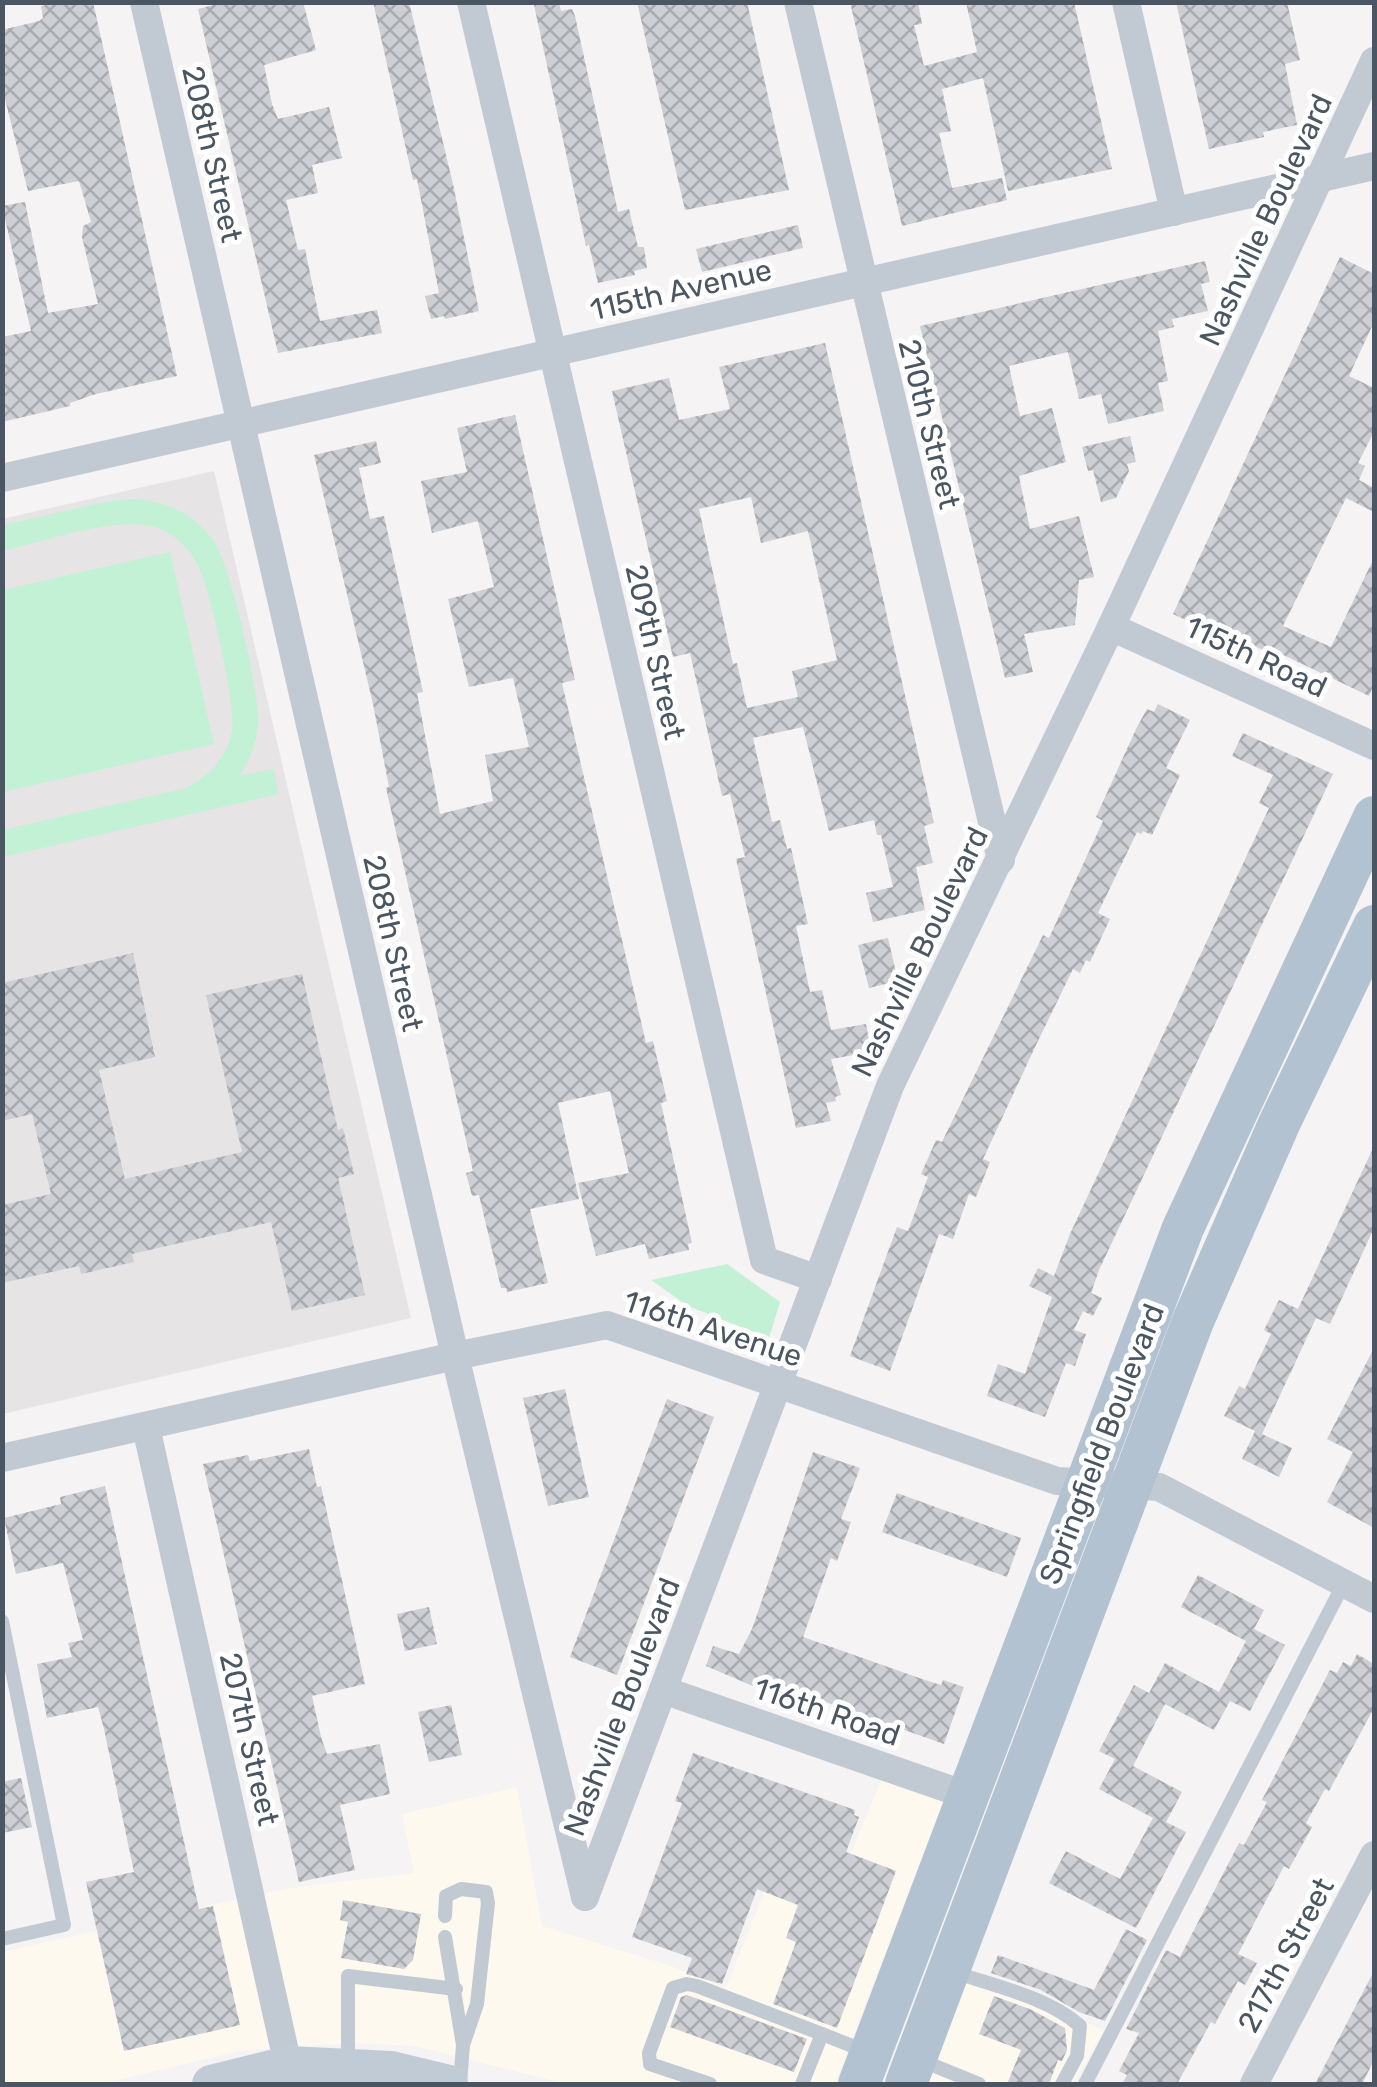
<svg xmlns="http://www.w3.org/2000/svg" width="1377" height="2087" viewBox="0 0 1377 2087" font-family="Rubik,sans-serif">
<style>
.commercial{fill:#fdf9ef}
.education{fill:#e6e4e5}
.park{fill:#c3f1d5}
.building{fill:url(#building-cross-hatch);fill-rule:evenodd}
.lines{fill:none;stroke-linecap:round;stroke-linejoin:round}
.lane{stroke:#c1cad2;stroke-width:14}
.street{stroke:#c1cad2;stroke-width:28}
.secondary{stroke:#c1cbd6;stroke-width:38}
.primary{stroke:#b3c2d1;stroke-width:42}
.labels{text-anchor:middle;stroke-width:10;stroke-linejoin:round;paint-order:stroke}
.street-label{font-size:30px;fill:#4a5661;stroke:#fff}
</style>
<defs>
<pattern id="building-cross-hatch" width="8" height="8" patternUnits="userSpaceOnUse" patternTransform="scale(2.5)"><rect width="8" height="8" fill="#cdcfd5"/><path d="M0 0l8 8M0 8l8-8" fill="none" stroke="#a8abb0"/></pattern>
</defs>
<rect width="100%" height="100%" fill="#f5f3f3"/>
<g class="commercial">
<path d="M885 1771 946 1794 835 2084H566L415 2046 354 2043 239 2051 101 2084H3L2 1952 289 1888 414 1873 402 1814 517 1787 542 1926 668 1965 726 1988 779 1855 845 1868Z"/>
<path d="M956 1969 1104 2030 1073 2084H914Z"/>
</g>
<path class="education" d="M214 471 411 1318 3 1414 2 519Z"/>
<g class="park">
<path d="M134 499C165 500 194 514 213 540 231 565 260 694 258 725 256 744 250 760 240 775L274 769 279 794 3 857V830L186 788C210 776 228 756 232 730 236 704 210 589 198 565 190 549 177 536 160 529 120 513 44 542 3 551V525L110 501Z"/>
<path d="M170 552 214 744 3 792V590Z"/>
<path d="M727 1264 780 1302 769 1338 688 1306 651 1280Z"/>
</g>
<g class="building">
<path d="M59 2H93L177 376 96 394 70 403V406L2 422V337L31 331 2 206 25 202 48 313 98 304 82 237 83 226 91 222 79 181 28 191 2 87V30L39 21 43 18 41 6Z"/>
<path d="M225 2H303L316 50 264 65 272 104 278 119 329 107 342 158 312 165 318 193 286 200 298 250 305 249 320 321 377 310 382 333 278 353 198 9Z"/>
<path d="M373 2H409L453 184 479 311 445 319 444 316 431 319 425 296 439 293 417 179 413 180Z"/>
<path d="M547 2H559L561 11 572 9 575 16 618 212 629 209 638 247H644L647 268 634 271 635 275 598 283 589 245 586 246 534 5Z"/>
<path d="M637 2H747L789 190 685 210Z"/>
<path d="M850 2H918L922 24 914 25 924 66 977 52 966 2H1074L1112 169 1008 191 983 78 942 89 951 131 939 133 952 188 1002 178 1007 200 902 226Z"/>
<path d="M1176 2H1287L1300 60 1285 64 1297 125 1263 132 1264 137 1209 149Z"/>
<path d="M798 225 803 248 702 272 696 249Z"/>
<path d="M1340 257 1374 274V322L1349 376 1374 388V432L1358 463 1365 466 1359 480 1374 488V512L1346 498 1283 626 1331 647 1374 558V684L1369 696 1269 648 1267 652 1228 633 1226 639 1173 614Z"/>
<path d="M1205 261 1210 282 1201 284 1208 311 1172 319 1174 327 1158 331 1168 381 1158 383 1164 411 1108 424 1101 394 1079 399 1068 352 1009 366 1020 416 1052 408 1066 462 1019 476 1030 529 1079 516 1094 577 1079 580 1075 625 1024 634 1033 672 1005 678 920 326Z"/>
<path d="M825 343 934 823 924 826 933 863 916 867 925 910 873 922 866 893 893 887 881 835H877L874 820 829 831 803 727 753 738 772 822 780 820 787 849 791 848 808 924 796 926 810 992 822 990 831 1030 866 1024 871 1052 831 1059 841 1095 835 1097 836 1101 826 1103 831 1121 796 1128 736 859 745 857 730 794 722 796 690 653 673 657 612 391 669 378 679 420 730 409 719 367ZM751 497 761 543 808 531 837 660 792 671 798 697 747 708 737 663 733 664 699 509Z"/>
<path d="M515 415 575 680 562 683 646 1043 653 1041 667 1101 661 1103 692 1243 688 1244 689 1250 649 1259 645 1244 596 1256 578 1183 629 1173 610 1091 558 1103 579 1199 530 1209 548 1283 507 1292 506 1288H501L479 1195 472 1196 466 1173 473 1171 386 788 389 787 373 704 314 455 376 441 381 463 359 468 370 519 384 516 423 692 417 693 440 814 493 801 485 755 529 747 513 678 469 687 448 599 494 587 478 521 432 533 421 481 467 472 457 428Z"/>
<path d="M1130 436 1136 462 1127 464 1129 471 1116 498 1101 502 1093 470 1088 471 1082 447Z"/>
<path d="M1158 704 1190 720 1166 768 1180 775 1152 835 1143 831 1141 834 1137 832 1098 913 1110 919 1090 962 1086 960 1080 973 1073 969 1036 1045 983 1159 990 1162 976 1197 969 1194 953 1239 939 1234 890 1371 850 1356 897 1227 908 1231 928 1177 921 1174 936 1140 942 1142 1043 935 1049 938 1103 821 1096 817 1137 727 1147 709 1154 712Z"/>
<path d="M1243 733 1333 774 1099 1270 1091 1293 1102 1298 1093 1316 1083 1311 1074 1330 1086 1334 1075 1366 1066 1363 1045 1417 987 1396 998 1364 1025 1374 1052 1297 1029 1286 1038 1268 1054 1276 1070 1234 1269 808 1259 803 1273 775 1232 756Z"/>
<path d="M888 938 898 981 869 988 858 945Z"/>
<path d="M133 953 155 1057 99 1070 125 1179 242 1152 206 995 302 974 338 1130 343 1128 354 1174 338 1178 365 1295 292 1311 271 1222 132 1254 134 1262 81 1274 79 1266 2 1283V1205L51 1194 32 1114 2 1121V983Z"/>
<path d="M1374 1146V1228L1330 1324 1316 1318 1262 1434 1292 1448 1279 1477 1242 1459 1255 1431 1224 1416 1239 1386 1245 1389 1258 1361 1271 1334 1264 1330 1279 1300 1298 1309Z"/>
<path d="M1374 1348V1528L1327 1502 1353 1452 1327 1439Z"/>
<path d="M565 1389 589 1497 548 1506 523 1398Z"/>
<path d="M667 1399 714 1417 617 1675 570 1657Z"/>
<path d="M309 1449 317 1487 321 1486 365 1684 312 1696 321 1737 327 1754 380 1744 390 1794 340 1805 355 1870 299 1882 203 1464 248 1455 250 1461Z"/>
<path d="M813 1452 860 1468 841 1519 851 1522 837 1561 831 1558 803 1637 922 1679 941 1685 943 1680 964 1687 944 1744 783 1687 779 1697 706 1666 713 1646 739 1654 752 1629Z"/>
<path d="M105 1486 199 1909 213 1906 240 2025 124 2051 86 1882 134 1872 104 1729 98 1707 47 1718 37 1664 72 1657 68 1643 83 1640 63 1563 16 1574 4 1518 61 1504 60 1497Z"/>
<path d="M897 1493 1021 1538 1007 1577 882 1532Z"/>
<path d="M1198 1575 1264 1610 1254 1629 1285 1645 1250 1711 1230 1701 1214 1730 1165 1704 1133 1766 1182 1792 1166 1822 1186 1832 1136 1928 1049 1883 1066 1851 1120 1879 1153 1818 1099 1789 1115 1759 1099 1751 1134 1685 1149 1693 1165 1663 1219 1692 1246 1641 1181 1607Z"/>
<path d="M429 1607 437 1644 405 1651 397 1614Z"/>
<path d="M1357 1654 1374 1664V1708L1329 1791 1325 1789 1306 1823 1312 1827 1289 1869 1284 1866 1238 1954 1257 1963 1245 1985 1238 1981 1215 2024 1211 2022 1177 2084H1122L1127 2075 1119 2071 1139 2033 1126 2029 1166 1950 1180 1957 1239 1843 1244 1845 1267 1802 1262 1800 1330 1670 1337 1673 1343 1662 1351 1666Z"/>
<path d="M451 1705 462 1755 429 1762 418 1712Z"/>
<path d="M693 1753 855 1810 854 1815 859 1817 846 1852 896 1871 837 2028 773 2004 796 1942 786 1938 798 1905 757 1889 722 1984 686 1974 692 1958 632 1937 682 1803 675 1801Z"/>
<path d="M21 1778 32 1827 2 1833V1782Z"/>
<path d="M343 1900 421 1914 413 1960 404 1969 341 1958 348 1922 340 1920Z"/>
<path d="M1126 1929 1147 1940 1105 2021 1079 2012 1041 1990 991 1973 998 1955 1094 1990Z"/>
<path d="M1374 1971V2060L1362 2084H1315Z"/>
<path d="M687 1995 807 2039 794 2072 670 2027 681 1997Z"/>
<path d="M994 1996 1032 2010 1065 2028 1067 2050 1062 2061 1058 2060 1049 2084H1007L1021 2050 979 2034Z"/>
</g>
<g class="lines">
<g class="lane">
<path d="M2 1621 64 1925 2 1939"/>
<path d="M445 1916 446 1896 461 1889 486 1892 488 1903 477 2004 463 2045"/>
<path d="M445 1937 463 2045 460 2084"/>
<path d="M954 1972C994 1986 1048 1997 1080 2026L1077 2056 1062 2084"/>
<path d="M822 2034 865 2051"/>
<path d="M920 2060 979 2084"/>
<path d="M348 2067V1976L456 1989"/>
<path d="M710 2084 650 2064 649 2053 673 1988 687 1984 697 1986 822 2034 802 2084"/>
<path d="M1085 2084 1344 1583"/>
</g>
<g class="street">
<path d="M144 2 455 1356 585 1897"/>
<path d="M471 2 764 1260 818 1279"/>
<path d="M798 2 1001 860"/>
<path d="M1126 2 1174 212"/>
<path d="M2 478 1374 166"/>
<path d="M1111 627 1374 746"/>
<path d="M146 1427 288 2065"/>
<path d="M2 1458 455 1356 607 1325 1057 1481 1159 1487 1374 1599"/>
<path d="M663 1690 969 1796"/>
<path d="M585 1897 890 1086 1111 627 1374 61"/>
<path d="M1254 2084 1374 1855"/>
</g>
<path class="secondary" d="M211 2084 288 2065 391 2070 449 2084"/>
<g class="primary">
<path d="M859 2084 1183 1228 1374 817"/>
<path d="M906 2084 1193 1321 1279 1124 1374 926"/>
</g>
</g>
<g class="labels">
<g class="street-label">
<text transform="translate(212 154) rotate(77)" y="10">208th Street</text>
<text transform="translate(1266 220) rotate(-65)" y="10">Nashville Boulevard</text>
<text transform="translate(681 290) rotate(-13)" y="10">115th Avenue</text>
<text transform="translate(929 424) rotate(76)" y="10">210th Street</text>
<text transform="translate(655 652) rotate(77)" y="10">209th Street</text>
<text transform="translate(1256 657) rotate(25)" y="10">115th Road</text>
<text transform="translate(393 943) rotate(77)" y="10">208th Street</text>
<text transform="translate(920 952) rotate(-64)" y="10">Nashville Boulevard</text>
<text transform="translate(713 1329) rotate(18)" y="10">116th Avenue</text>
<text transform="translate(1102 1444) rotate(-69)" y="10">Springfield Boulevard</text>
<text transform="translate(622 1707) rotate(-69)" y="10">Nashville Boulevard</text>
<text transform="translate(827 1712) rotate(19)" y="10">116th Road</text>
<text transform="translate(249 1739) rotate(77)" y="10">207th Street</text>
<text transform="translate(1286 1955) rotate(-62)" y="10">217th Street</text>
</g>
</g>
<rect width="1377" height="2087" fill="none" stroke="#4a5661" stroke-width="10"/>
</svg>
